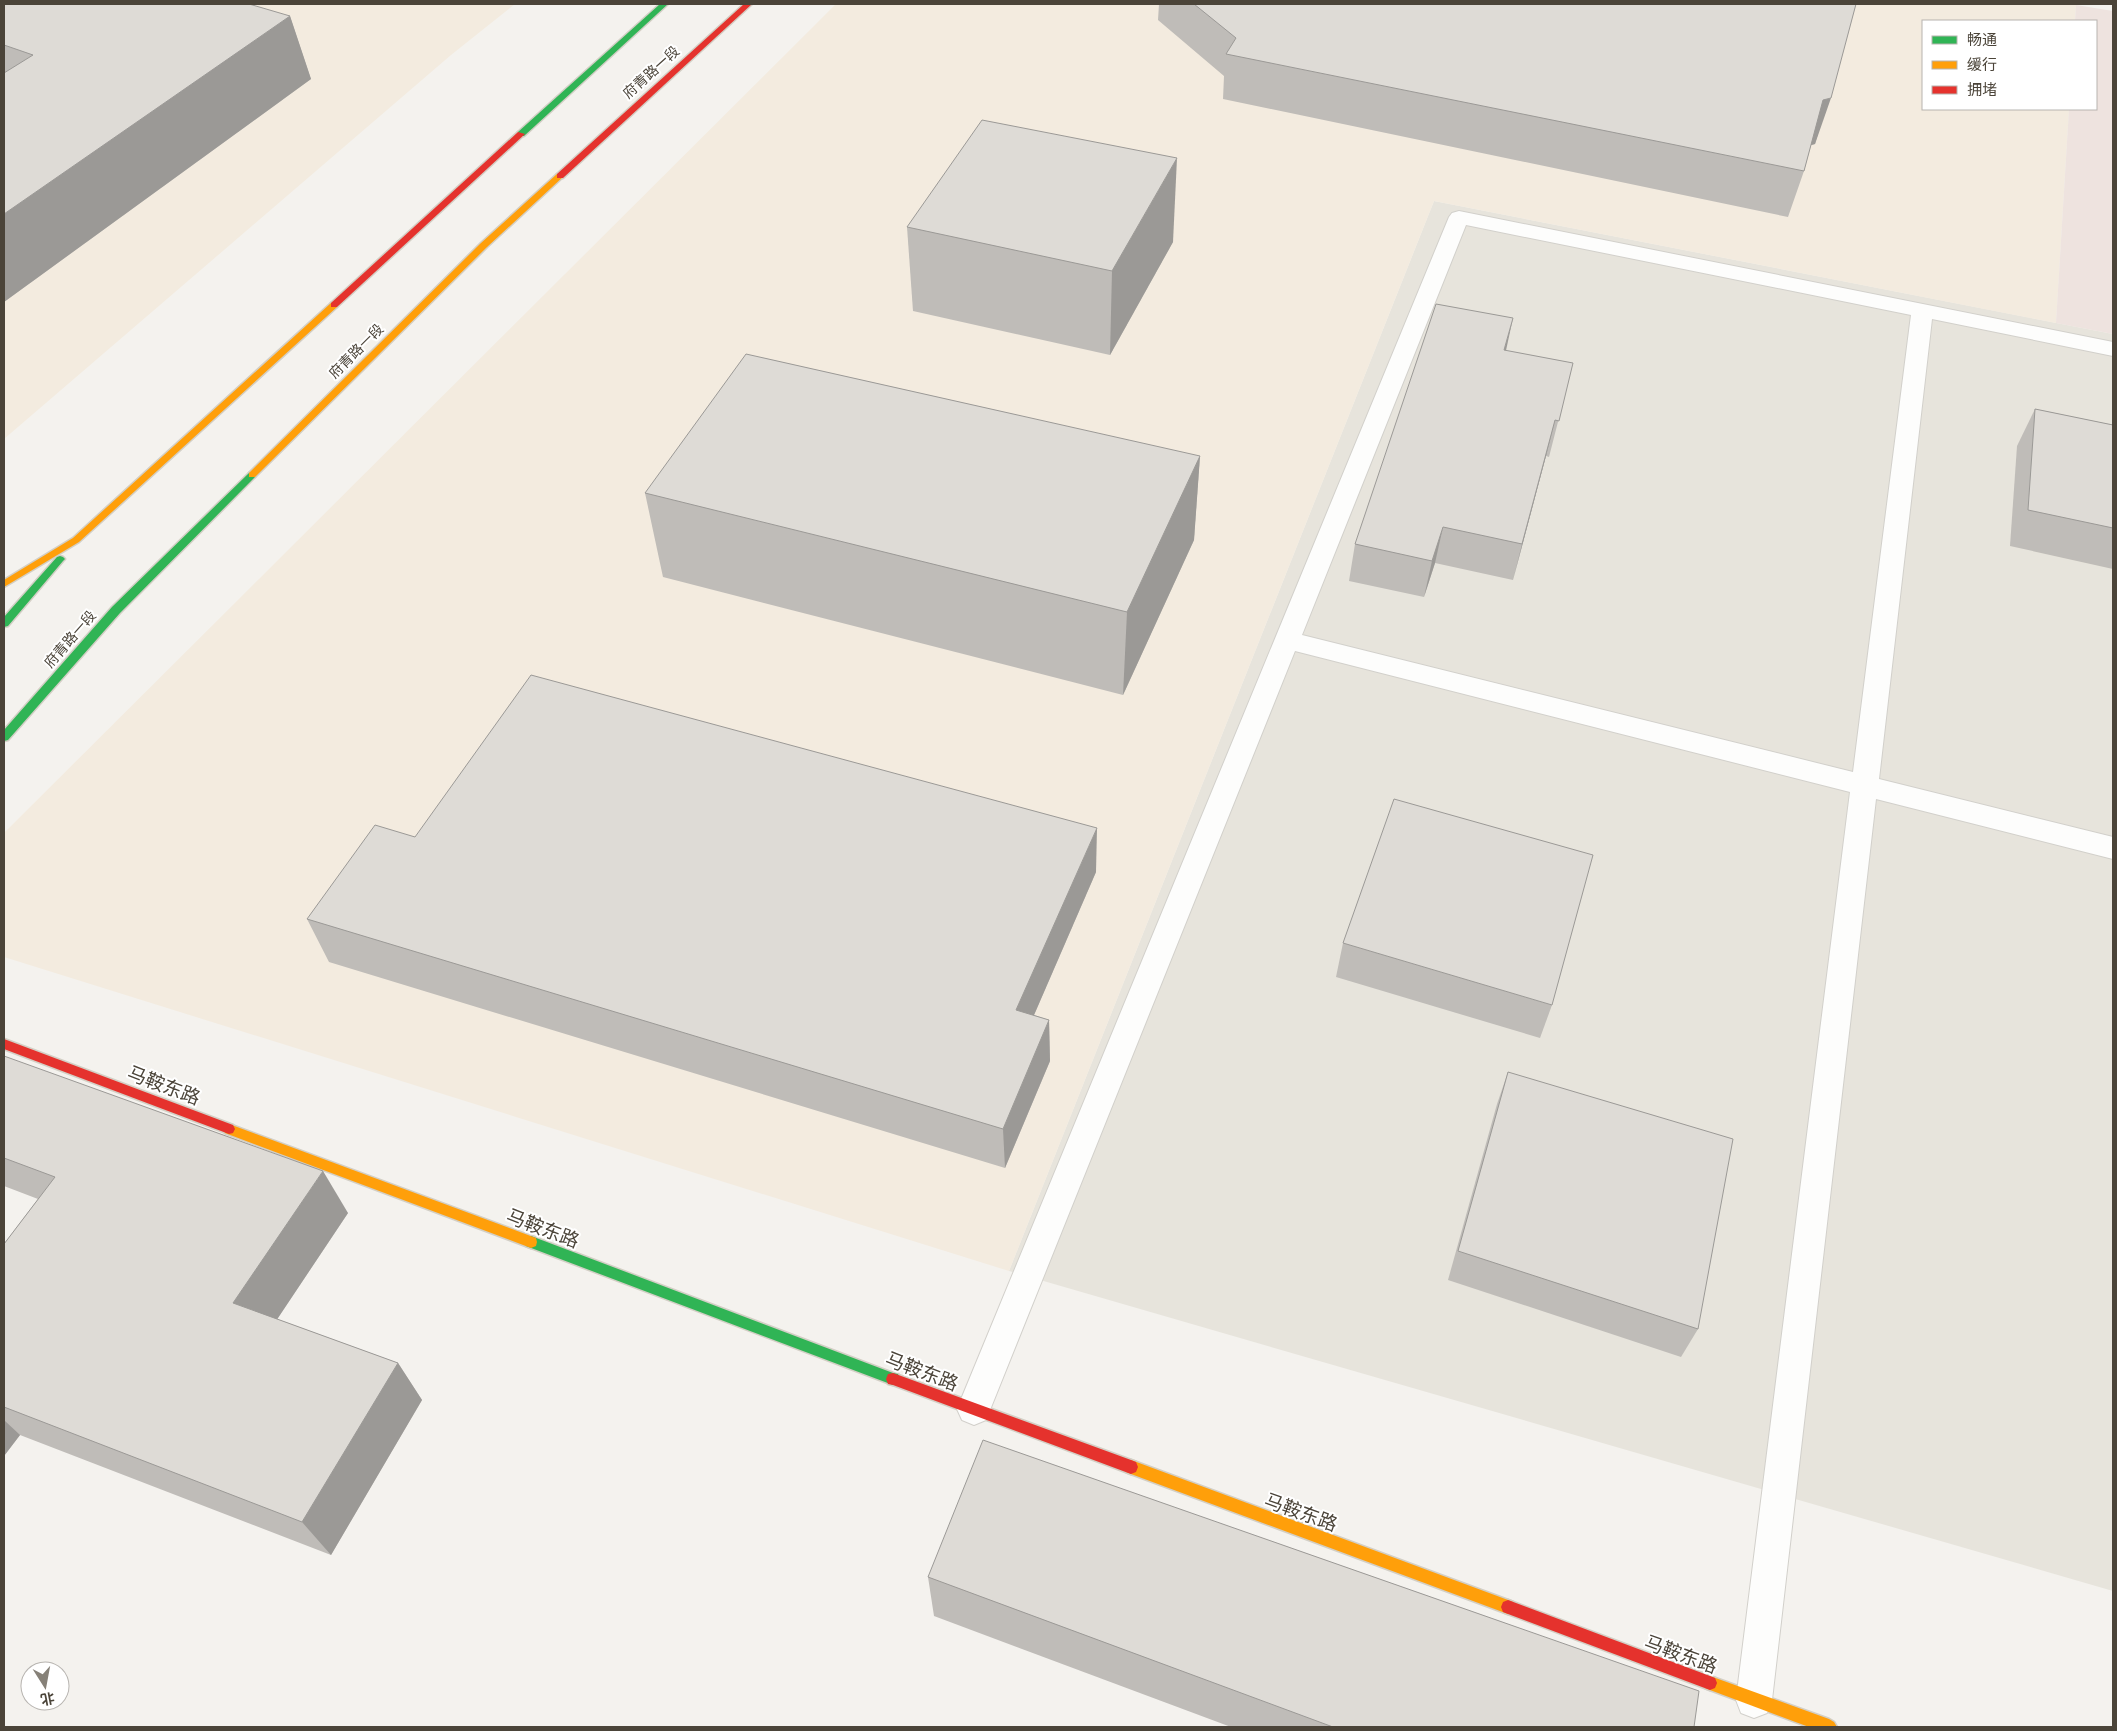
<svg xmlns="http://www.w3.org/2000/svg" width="2117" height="1731" viewBox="0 0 2117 1731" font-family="Overpass,'Noto Sans SC',sans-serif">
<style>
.residential{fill:#e7e4dc}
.commercial{fill:#f3ebdf}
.medical{fill:#eee3df}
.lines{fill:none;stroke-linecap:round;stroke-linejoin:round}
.street-casing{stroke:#d2d0cb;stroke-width:2}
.fast-casing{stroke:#d3cfc5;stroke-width:3}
.slow-casing{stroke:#d3cfc5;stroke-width:3}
.jam-casing{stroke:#d3cfc5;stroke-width:3}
.street{fill:#fdfdfc;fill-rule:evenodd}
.fast{fill:#30b455;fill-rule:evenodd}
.slow{fill:#ff9f0a;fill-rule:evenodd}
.jam{fill:#e5322d;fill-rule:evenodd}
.wall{fill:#bfbcb8}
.shaded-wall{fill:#9b9996}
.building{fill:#dedbd6;stroke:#9b9996}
.labels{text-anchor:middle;stroke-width:4;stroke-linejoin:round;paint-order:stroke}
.far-street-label{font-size:14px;fill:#4b4439;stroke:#fff}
.near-street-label{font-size:19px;fill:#4b4439;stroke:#fff}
</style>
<rect width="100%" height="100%" fill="#f4f2ee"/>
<path class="residential" d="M1434 201 2113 334V1591L1009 1271Z"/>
<g class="commercial">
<path d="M4 4H515L451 55 4 439Z"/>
<path d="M836 4 2076 5 2075 21H1923V109H2069L2056 323 1434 201 1009 1271 4 957V833Z"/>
</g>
<path class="medical" d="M2076 5 2113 11V334L2056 323 2069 109H2096V21H2075Z"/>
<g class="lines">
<g class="street-casing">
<path id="street" d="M1459 211 2113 342V356L1932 319 1879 779 2113 837V859L1876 799 1772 1700 1767 1713 1754 1718 1741 1713 1736 1700 1850 792 1295 651 986 1420 974 1425 962 1420 957 1409 1449 217 1452 213ZM1466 225 1911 315 1853 772 1302 635Z"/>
</g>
<g class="fast-casing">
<g id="fast">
<path d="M660 4H668L524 136H518V132Z"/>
<path d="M252 472 255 473V477L120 613 8 740 4 741V730L112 607 249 473Z"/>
<path d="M60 556 63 557 65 559 63 561 8 626 4 627V617L57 557Z"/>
<path d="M531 1236 893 1373 898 1374 900 1379 898 1384 893 1385 526 1246 525 1242 526 1238Z"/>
</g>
</g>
<g class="slow-casing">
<g id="slow">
<path d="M557 174 564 176 487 247 255 477H249V473L481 243Z"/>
<path d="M334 302 337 303V307L79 542 4 587V580L73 538 331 303Z"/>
<path d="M229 1124 536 1238 537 1242 536 1246 531 1248 225 1133 223 1129 225 1125Z"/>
<path d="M1131 1460 1508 1600 1513 1602 1515 1607 1513 1612 1508 1614 1131 1474 1126 1472 1124 1467 1126 1462Z"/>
<path d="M1710 1676 1829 1719 1834 1722 1837 1727H1809L1710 1690 1705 1688 1703 1683 1705 1678Z"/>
</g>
</g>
<g class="jam-casing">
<g id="jam">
<path d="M744 4H752L563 178H557V174Z"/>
<path d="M518 132 525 134 337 307H331V303Z"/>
<path d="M4 1039 233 1125 235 1129 233 1133 229 1134 4 1049Z"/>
<path d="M893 1373 1131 1460 1136 1462 1138 1467 1136 1472 1131 1474 893 1385 888 1384 886 1379 888 1374Z"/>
<path d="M1508 1600 1710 1676 1715 1678 1717 1683 1715 1688 1710 1690 1508 1614 1503 1612 1501 1607 1503 1602Z"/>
</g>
</g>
<use href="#street" class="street"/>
<use href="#fast" class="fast"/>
<use href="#slow" class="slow"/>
<use href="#jam" class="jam"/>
</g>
<g class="wall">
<path d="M4 4 290 16 311 79 4 302Z"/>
<path d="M1159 4H1856L1815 144 1811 145 1804 171 1788 217 1223 99 1224 76 1158 20Z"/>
<path d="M907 227 1173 242 1110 355 913 311Z"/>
<path d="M1506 351 1573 363 1549 457 1546 456 1513 580 1435 563 1424 597 1349 581 1355 544Z"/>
<path d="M2035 409 2113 425V569L2010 546 2017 446Z"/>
<path d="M1200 456 1194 540 1123 695 663 577 645 493Z"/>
<path d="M415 837 1096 872 1034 1015 1049 1020 1050 1061 1005 1168 329 962 307 919Z"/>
<path d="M1343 943 1552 1005 1540 1038 1336 977Z"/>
<path d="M4 1056 348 1213 277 1319 398 1363 422 1400 331 1555 20 1435 4 1456V1244L38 1199 4 1186Z"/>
<path d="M1508 1072 1698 1329 1681 1357 1448 1280 1497 1104Z"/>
<path d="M928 1577 1694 1727H1231L934 1616Z"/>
</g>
<g class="shaded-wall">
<path d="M290 16 311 79 4 302V214Z"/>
<path d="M1831 98 1815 144 1808 146 1823 100Z"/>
<path d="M1177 158 1173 242 1110 355 1112 271Z"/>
<path d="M1513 318 1505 355 1504 350Z"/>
<path d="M1555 420 1546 456 1513 580 1522 544Z"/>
<path d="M1200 456 1194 540 1123 695 1127 612Z"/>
<path d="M1443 527 1435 563 1424 597 1432 561Z"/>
<path d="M1097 828 1096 872 1018 1052 1016 1010Z"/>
<path d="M1049 1020 1050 1061 1005 1168 1003 1129Z"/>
<path d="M323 1171 348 1213 262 1342 233 1303Z"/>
<path d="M398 1363 422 1400 331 1555 302 1522Z"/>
<path d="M4 1420 20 1435 4 1456Z"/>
</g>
<g class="building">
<path d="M4 4H249L290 16 4 214V73L33 55 4 45Z"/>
<path d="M1194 4H1856L1831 98 1823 100 1804 171 1226 54 1236 38Z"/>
<path d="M982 120 1177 158 1112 271 907 227Z"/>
<path d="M1436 304 1513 318 1504 350 1573 363 1559 421 1555 420 1522 544 1443 527 1432 561 1355 544Z"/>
<path d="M746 354 1200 456 1127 612 645 493Z"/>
<path d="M2035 409 2113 425V528L2028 510Z"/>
<path d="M531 675 1097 828 1016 1010 1049 1020 1003 1129 307 919 375 825 415 837Z"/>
<path d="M1394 799 1593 855 1552 1005 1343 943Z"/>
<path d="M4 1056 323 1171 233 1303 398 1363 302 1522 4 1407V1244L55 1177 4 1158Z"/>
<path d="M1508 1072 1733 1139 1698 1329 1458 1251Z"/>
<path d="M983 1440 1699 1691 1694 1727H1333L928 1577Z"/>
</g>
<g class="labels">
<g class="far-street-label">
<text transform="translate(651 72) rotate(-42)" y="5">府青路一段</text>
<text transform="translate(356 351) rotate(-45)" y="5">府青路一段</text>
<text transform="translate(70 639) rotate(-49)" y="5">府青路一段</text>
</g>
<g class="near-street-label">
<text transform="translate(164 1085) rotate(21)" y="7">马鞍东路</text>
<text transform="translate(543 1228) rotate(21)" y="7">马鞍东路</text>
<text transform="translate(922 1371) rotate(21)" y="7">马鞍东路</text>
<text transform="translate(1301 1512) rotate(20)" y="7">马鞍东路</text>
<text transform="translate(1681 1654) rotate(20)" y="7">马鞍东路</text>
</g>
</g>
<rect width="2117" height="1731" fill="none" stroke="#4b4439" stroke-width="10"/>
<rect x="1922" y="20" width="175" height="90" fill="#ffffff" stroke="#b7b4b0"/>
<rect x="1932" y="36" width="25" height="8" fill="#30b455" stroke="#b7b4b0"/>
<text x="1967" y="45" font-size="15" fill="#4b4439">畅通</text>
<rect x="1932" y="61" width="25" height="8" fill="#ff9f0a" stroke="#b7b4b0"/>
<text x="1967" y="70" font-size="15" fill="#4b4439">缓行</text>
<rect x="1932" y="86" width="25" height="8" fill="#e5322d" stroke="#b7b4b0"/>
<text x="1967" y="95" font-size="15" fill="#4b4439">拥堵</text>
<g transform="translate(45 1686) rotate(169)"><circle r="24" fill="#ffffff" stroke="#b7b4b0"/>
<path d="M0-4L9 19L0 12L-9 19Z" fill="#868178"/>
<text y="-8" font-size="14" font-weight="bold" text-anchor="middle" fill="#4b4439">北</text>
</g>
</svg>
